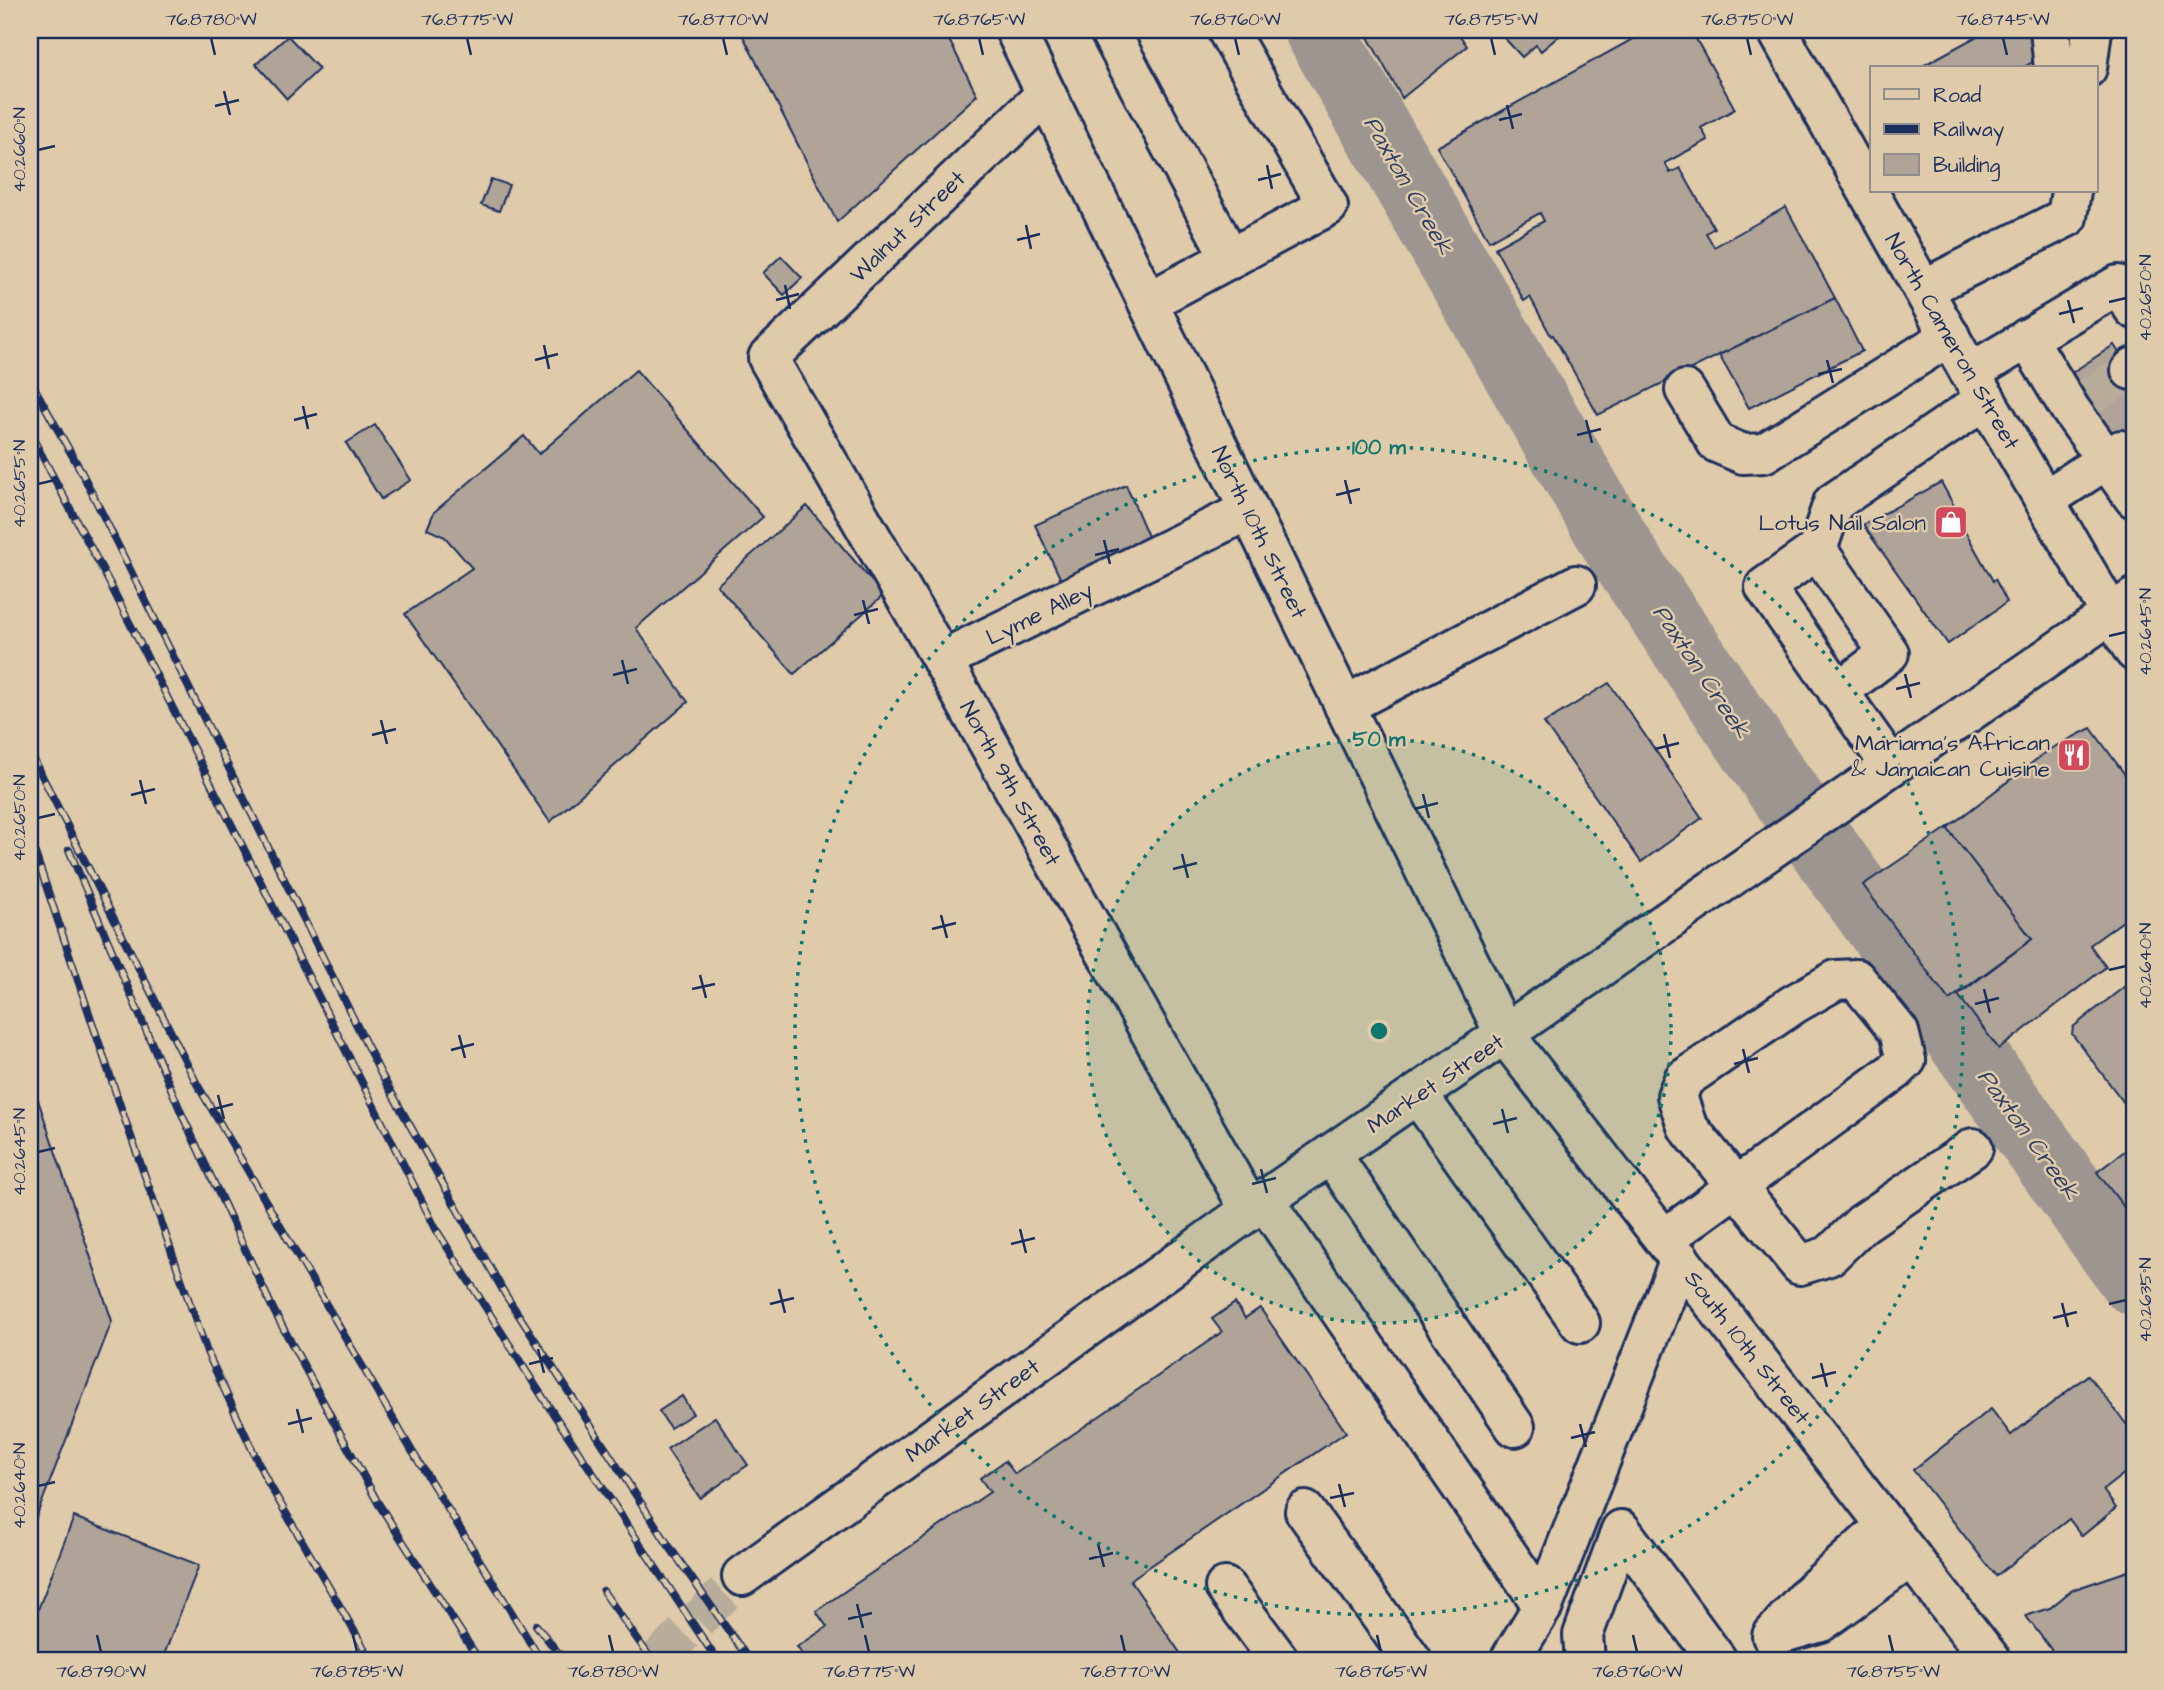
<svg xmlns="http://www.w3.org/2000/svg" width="2164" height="1690" viewBox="0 0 2164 1690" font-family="'Architects Daughter',sans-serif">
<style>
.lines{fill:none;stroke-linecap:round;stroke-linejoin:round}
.river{stroke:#9c9590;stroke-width:70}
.building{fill:#afa497;stroke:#1b2f5e;stroke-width:2}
.minor-tunnel{stroke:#b8ac9b;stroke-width:38;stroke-dasharray:38 19;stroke-linecap:butt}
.major-tunnel{stroke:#b8ac9b;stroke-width:38;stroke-dasharray:38 19;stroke-linecap:butt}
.minor-casing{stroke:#1b2f5e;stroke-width:44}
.major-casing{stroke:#1b2f5e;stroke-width:44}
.highway-casing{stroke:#1b2f5e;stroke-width:44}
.minor{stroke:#dfcbaa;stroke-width:38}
.major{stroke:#dfcbaa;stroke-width:38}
.highway{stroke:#dfcbaa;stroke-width:38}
.rail-casing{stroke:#1b2f5e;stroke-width:8}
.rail{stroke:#dfcbaa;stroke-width:5;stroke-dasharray:16;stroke-linecap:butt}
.ticks{fill:none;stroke:#1b2f5e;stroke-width:2.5}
.ring{fill:none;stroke:#0f766e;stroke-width:3.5;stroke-dasharray:3.5 7}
.labels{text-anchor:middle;stroke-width:5;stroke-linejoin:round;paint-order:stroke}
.street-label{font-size:23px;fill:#1b2f5e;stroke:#dfcbaa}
.poi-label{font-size:23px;fill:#1b2f5e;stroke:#dfcbaa;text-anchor:end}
.water-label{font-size:24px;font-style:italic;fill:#2e3e66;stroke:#dfcbaa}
.centre{fill:#0f766e;stroke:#dfcbaa;stroke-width:3.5}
.ring-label{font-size:21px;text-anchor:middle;font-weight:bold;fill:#0f766e;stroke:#dfcbaa;stroke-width:5;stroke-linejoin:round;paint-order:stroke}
.neatline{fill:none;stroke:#1b2f5e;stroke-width:2.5}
.ticks-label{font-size:18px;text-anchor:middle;fill:#1b2f5e}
</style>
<rect width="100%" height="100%" fill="#dfcbaa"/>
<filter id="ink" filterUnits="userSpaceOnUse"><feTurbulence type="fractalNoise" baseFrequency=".0143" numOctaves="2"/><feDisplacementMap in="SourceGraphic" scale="14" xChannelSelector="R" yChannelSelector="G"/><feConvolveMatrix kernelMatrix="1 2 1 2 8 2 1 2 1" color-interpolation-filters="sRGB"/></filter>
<g filter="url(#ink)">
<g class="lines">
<path class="river" d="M1319 30 1623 555 1778 784 2134 1280"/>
</g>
<g class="building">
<path d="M740 30H944L977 95 837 222Z"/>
<path d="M1364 30H1456L1467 46 1402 98Z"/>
<path d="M1497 30H1566L1541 51 1536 45 1522 57Z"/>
<path d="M1649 30H1691L1735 109 1701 128 1708 140 1665 163 1670 173 1680 168 1714 228 1706 233 1714 247 1786 207 1835 298 1598 415 1553 335 1551 336 1530 297 1524 301 1495 248 1544 221 1540 213 1489 241 1437 147Z"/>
<path d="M1988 30H2044L2045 55 2022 68H1919Z"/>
<path d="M288 36 319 69 287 99 256 64Z"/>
<path d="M491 179 509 185 499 211 481 205Z"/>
<path d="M781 256 802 278 784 295 763 273Z"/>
<path d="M1835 298 1862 351 1749 408 1719 355Z"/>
<path d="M2114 345 2134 376V470L2070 374Z"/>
<path d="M636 370 763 517 636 628 688 702 550 822 405 614 472 568 445 537 427 529 434 512 524 436 539 454Z"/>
<path d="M375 425 411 480 381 499 346 443Z"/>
<path d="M1941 482 1958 513 1956 515 1993 581 1995 579 2007 602 1948 644 1863 525Z"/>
<path d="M1126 485 1150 541 1062 582 1035 525Z"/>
<path d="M807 506 884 595 794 674 717 585Z"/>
<path d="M1609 683 1702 818 1641 862 1544 723Z"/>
<path d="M2091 728 2134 787V913L2090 945 2106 967 1999 1049 1958 995 2032 939 1947 828 2050 749Z"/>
<path d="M1947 828 2032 939 1949 1000 1863 885Z"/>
<path d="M2134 979V1112H2131L2072 1034 2073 1027Z"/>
<path d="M30 1076 112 1321 30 1533Z"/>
<path d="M2134 1144V1220L2097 1172Z"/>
<path d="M1235 1303 1245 1318 1260 1308 1346 1432 1130 1580 1185 1660H807L797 1647 827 1627 816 1611 990 1492 980 1478 1005 1461 1015 1474 1222 1332 1212 1319Z"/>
<path d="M2088 1375 2134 1434V1466L2103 1490 2116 1508 2082 1536 2069 1519 1996 1576 1913 1470 1991 1409 2011 1435Z"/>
<path d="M682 1396 693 1414 670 1428 659 1411Z"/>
<path d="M715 1417 748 1465 700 1498 667 1449Z"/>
<path d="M74 1517 199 1565 162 1660H30V1630Z"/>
<path d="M2134 1569V1660H2059L2026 1616 2050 1608 2072 1590Z"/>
</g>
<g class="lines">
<path class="minor-tunnel" d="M2086 399 2131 370"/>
<path class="major-tunnel" d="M657 1660 742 1576"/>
<g class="minor-casing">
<g id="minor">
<path d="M1015 30 1505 1035 1991 1660"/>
<path d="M1109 30 1231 259"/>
<path d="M2050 30 2054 68"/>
<path d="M2087 68 2092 30"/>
<path d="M1046 94 768 358 942 660 1250 1210"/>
<path d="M1924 289 2067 217 2071 191"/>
<path d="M1148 302 1328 206 1227 30"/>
<path d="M2027 338 2070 409 2134 498"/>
<path d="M2131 370 2134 367"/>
<path d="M1970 373 2118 285 2134 309"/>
<path d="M1685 390 1717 443 1743 454 1764 453 1950 336"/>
<path d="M2045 500 2121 450"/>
<path d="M1817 550 1889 653 1838 692"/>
<path d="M942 660 1249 510"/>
<path d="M1344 706 1576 585"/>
<path d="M1891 766 1765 587 1817 550 1833 503 1986 399"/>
<path d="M1418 1095 1580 1323"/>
<path d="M1331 1154 1515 1427"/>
<path d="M1264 1200 1543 1606 1680 1259"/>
<path d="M1664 1239 1895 1071 1906 1060 1899 1032 1856 979 1836 980 1794 1004 1684 1079 1677 1096 1687 1126 1800 1265 1829 1256 1862 1224 1973 1148"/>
<path d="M1305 1511 1412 1660"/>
<path d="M1886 1526 1808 1595 1772 1636 1821 1622 1911 1557"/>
<path d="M1225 1587 1279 1660"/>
<path d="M1510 1660 1543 1606"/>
<path d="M1585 1660 1583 1635 1621 1530 1717 1660"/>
</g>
</g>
<g class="major-casing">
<path id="major" d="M742 1576 1250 1210 2134 598"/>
</g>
<g class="highway-casing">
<path id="highway" d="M1777 30 1970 373 2111 614 2134 651"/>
</g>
<use href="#minor" class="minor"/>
<use href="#major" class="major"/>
<use href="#highway" class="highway"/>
<g class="rail-casing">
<g id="rail">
<path d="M30 380 81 471 381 1074 505 1294 669 1546 749 1660"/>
<path d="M30 433 109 582 437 1231 549 1407 717 1660"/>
<path d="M30 752 197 1084 412 1451 541 1660"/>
<path d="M30 838 122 1111 207 1352 265 1477 371 1660"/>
<path d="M69 850 184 1119 274 1311 378 1503 479 1660"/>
<path d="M603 1591 652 1660"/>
<path d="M536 1625 564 1660"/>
</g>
</g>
<use href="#rail" class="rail"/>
</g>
</g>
<path class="ticks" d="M211 38 215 55M467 38 471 55M723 38 727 55M979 38 983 55M1235 38 1239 55M1491 38 1495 55M1747 38 1751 55M2003 38 2007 55M224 91 230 115M1507 105 1513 129M215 106 239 100M1499 120 1522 114M38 150 55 146M1267 165 1272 189M1258 180 1281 174M1026 225 1031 249M1017 240 1040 234M785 285 790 309M776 300 799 294M2068 300 2074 323M2109 302 2126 298M2059 314 2083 308M544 345 549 369M535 360 558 354M1827 360 1833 383M1818 374 1842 369M303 406 308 429M294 420 317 414M1586 420 1592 443M1577 435 1601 429M1345 480 1351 504M38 484 55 480M1336 495 1360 489M1104 540 1110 564M1095 555 1119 549M863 600 869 624M854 615 878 609M2109 636 2126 632M622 660 628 684M1905 674 1911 698M613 675 637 669M1896 689 1920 683M381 720 387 744M1664 734 1670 758M372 735 396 729M1655 749 1679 743M140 780 146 804M1423 794 1429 818M131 795 155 789M1414 809 1438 803M38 818 55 814M1182 854 1188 878M1173 869 1197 863M941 915 947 938M932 929 956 923M2109 970 2126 966M700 975 706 998M692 989 715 984M1984 989 1990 1013M1975 1004 1999 998M459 1035 465 1058M1743 1049 1749 1073M451 1050 474 1044M1734 1064 1758 1058M218 1095 224 1119M1502 1109 1508 1133M210 1110 233 1104M1493 1124 1517 1118M38 1152 55 1148M1261 1169 1267 1193M1252 1184 1276 1178M1020 1229 1026 1253M1011 1244 1035 1238M779 1289 785 1313M2062 1303 2068 1327M770 1304 794 1298M2109 1304 2126 1300M2053 1318 2077 1312M538 1349 544 1373M1821 1363 1827 1387M529 1364 553 1358M1812 1378 1836 1372M297 1409 303 1433M288 1424 312 1418M1580 1424 1586 1447M1571 1438 1595 1432M1339 1484 1345 1507M38 1486 55 1482M1330 1498 1354 1493M1098 1544 1104 1567M1089 1559 1113 1553M857 1604 863 1628M848 1619 872 1613M97 1635 101 1652M353 1635 357 1652M609 1635 613 1652M865 1635 869 1652M1121 1635 1125 1652M1377 1635 1381 1652M1633 1635 1637 1652M1889 1635 1893 1652"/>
<circle cx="1379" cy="1031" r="292" fill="#0f766e" fill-opacity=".12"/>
<g class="ring">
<circle cx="1379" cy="1031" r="292"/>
<circle cx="1379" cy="1031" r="584"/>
</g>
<defs>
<g id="shop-square" transform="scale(1.75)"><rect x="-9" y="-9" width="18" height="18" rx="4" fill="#d1495b" stroke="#dfcbaa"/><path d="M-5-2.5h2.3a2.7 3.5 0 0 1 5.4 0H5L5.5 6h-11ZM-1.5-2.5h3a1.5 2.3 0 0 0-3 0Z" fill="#fff"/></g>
<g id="restaurant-square" transform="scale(1.75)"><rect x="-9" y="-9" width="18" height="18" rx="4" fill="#d1495b" stroke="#dfcbaa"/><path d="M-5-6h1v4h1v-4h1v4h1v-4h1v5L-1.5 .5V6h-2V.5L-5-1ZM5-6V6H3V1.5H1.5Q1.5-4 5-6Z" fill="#fff"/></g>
</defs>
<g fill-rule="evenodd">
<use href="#shop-square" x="1951" y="522"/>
<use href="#restaurant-square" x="2074" y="755"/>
</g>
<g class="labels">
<g class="street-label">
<text transform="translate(907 226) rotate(-44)" y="8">Walnut Street</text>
<text transform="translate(1953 341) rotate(60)" y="8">North Cameron Street</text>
<text transform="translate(1260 532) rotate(64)" y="8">North 10th Street</text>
<text transform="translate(1039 613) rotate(-26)" y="8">Lyme Alley</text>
<text transform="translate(1011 783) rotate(61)" y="8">North 9th Street</text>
<text transform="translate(1435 1083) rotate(-34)" y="8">Market Street</text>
<text transform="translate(1748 1347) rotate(52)" y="8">South 10th Street</text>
<text transform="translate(972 1410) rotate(-36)" y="8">Market Street</text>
</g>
<g class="poi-label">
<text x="1926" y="530">Lotus Nail Salon</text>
<text x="2050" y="750">Mariama's African<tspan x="2050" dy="26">&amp; Jamaican Cuisine</tspan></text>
</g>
<g class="water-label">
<text transform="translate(1409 185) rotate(60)" y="8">Paxton Creek</text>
<text transform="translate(1702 671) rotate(56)" y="8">Paxton Creek</text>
<text transform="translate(2029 1134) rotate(54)" y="8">Paxton Creek</text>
</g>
</g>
<circle cx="1379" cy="1031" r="10" class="centre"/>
<g class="ring-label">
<text x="1379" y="454">100 m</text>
<text x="1379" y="746">50 m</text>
</g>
<rect width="2164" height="1690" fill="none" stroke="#dfcbaa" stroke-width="77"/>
<rect x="1870" y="66" width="228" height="126" fill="#dfcbaa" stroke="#918d8c" stroke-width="2"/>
<rect x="1884" y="89" width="35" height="10" fill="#dfcbaa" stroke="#918d8c" stroke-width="2"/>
<text x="1933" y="102" font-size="21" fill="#1b2f5e">Road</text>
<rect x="1884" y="124" width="35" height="10" fill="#1b2f5e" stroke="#918d8c" stroke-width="2"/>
<text x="1933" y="136" font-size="21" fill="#1b2f5e">Railway</text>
<rect x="1884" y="154" width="35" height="21" fill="#afa497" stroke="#918d8c" stroke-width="2"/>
<text x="1933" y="172" font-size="21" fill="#1b2f5e">Building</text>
<rect x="38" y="38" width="2088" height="1614" class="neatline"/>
<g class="ticks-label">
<text x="211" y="25">76.8780°W</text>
<text x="467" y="25">76.8775°W</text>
<text x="723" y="25">76.8770°W</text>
<text x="979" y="25">76.8765°W</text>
<text x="1235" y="25">76.8760°W</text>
<text x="1491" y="25">76.8755°W</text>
<text x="1747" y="25">76.8750°W</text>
<text x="2003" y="25">76.8745°W</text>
<text transform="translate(19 150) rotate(-90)" y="6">40.2660°N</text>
<text transform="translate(2145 298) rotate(-90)" y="6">40.2650°N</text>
<text transform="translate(19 484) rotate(-90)" y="6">40.2655°N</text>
<text transform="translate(2145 632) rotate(-90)" y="6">40.2645°N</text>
<text transform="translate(19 818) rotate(-90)" y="6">40.2650°N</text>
<text transform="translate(2145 966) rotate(-90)" y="6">40.2640°N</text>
<text transform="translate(19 1152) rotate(-90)" y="6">40.2645°N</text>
<text transform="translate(2145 1300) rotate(-90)" y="6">40.2635°N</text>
<text transform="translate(19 1486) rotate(-90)" y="6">40.2640°N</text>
<text x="101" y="1677">76.8790°W</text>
<text x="357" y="1677">76.8785°W</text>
<text x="613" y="1677">76.8780°W</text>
<text x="869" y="1677">76.8775°W</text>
<text x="1125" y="1677">76.8770°W</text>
<text x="1381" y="1677">76.8765°W</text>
<text x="1637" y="1677">76.8760°W</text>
<text x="1893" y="1677">76.8755°W</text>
</g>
</svg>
